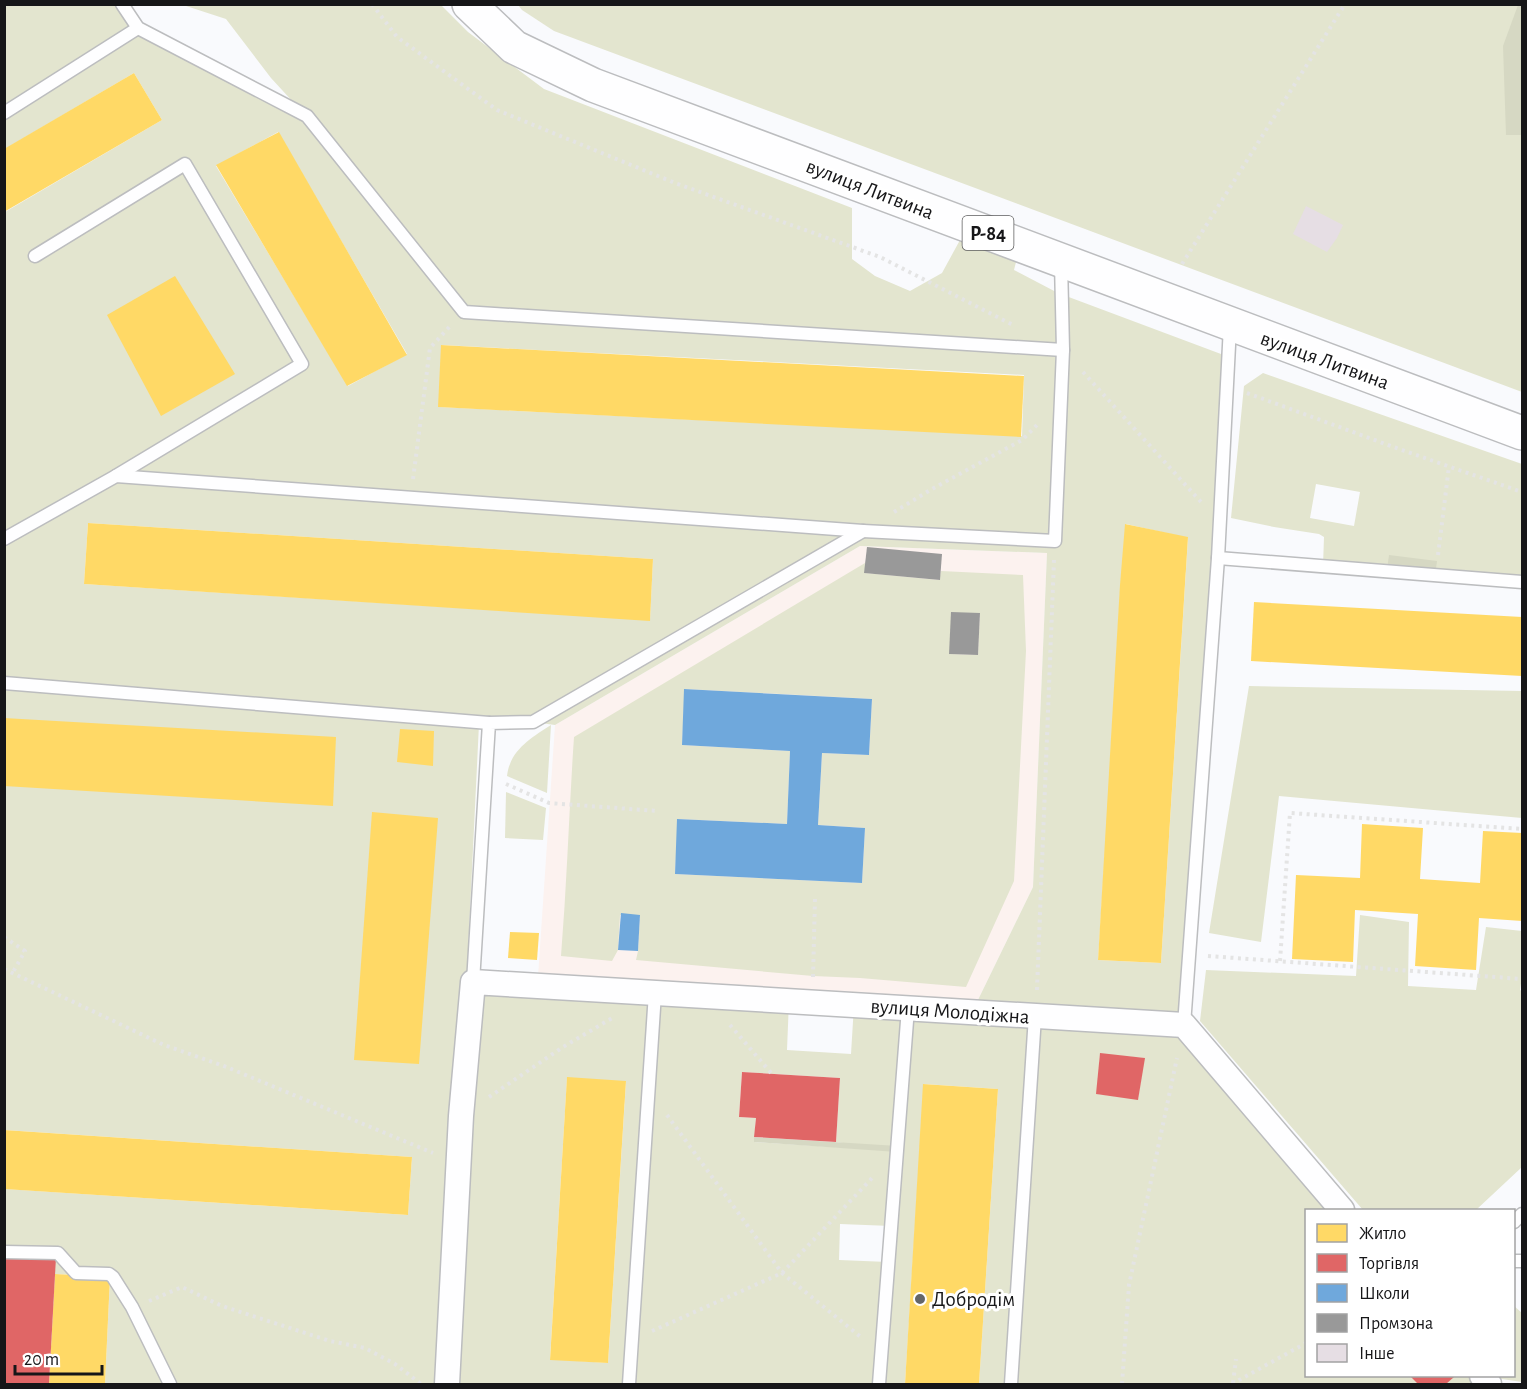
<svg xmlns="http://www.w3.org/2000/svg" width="1527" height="1389" viewBox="0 0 1527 1389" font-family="'Alegreya Sans',sans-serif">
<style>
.education{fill:#fcf2ef}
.green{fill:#e3e5cf;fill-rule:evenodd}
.forest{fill:#d6d8c3}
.homes{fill:#ffd966}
.shops{fill:#e06666}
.schools{fill:#6fa8dc}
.industry{fill:#999}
.building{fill:#e6dee4}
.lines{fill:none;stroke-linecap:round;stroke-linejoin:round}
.lane-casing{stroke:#bcbdbf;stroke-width:15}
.street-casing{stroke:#bcbdbf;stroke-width:27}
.primary-casing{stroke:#bcbdbf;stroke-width:36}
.path{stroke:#e4e4e4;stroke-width:4;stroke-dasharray:3 4.5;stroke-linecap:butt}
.lane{stroke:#fefeff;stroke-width:12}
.street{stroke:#fefeff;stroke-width:24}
.primary{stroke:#fefeff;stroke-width:33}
.poi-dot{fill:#656668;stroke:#fff;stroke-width:2}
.labels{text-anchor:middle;stroke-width:6;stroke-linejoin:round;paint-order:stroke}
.shield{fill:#fff;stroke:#5c5c5d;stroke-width:1.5}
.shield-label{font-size:20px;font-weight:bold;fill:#161618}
.street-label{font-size:21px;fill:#161618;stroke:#fff}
.poi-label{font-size:21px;fill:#161618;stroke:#fff;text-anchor:start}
</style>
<rect width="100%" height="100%" fill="#f9fafd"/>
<path class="education" d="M860 546 1047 553 1033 887 976 1004 538 977 555 725Z"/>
<g class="green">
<path d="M5 5H122L138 28 305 115 271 78 226 19 183 5H441L468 32 544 89 852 208V259L875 276 910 291 942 273 960 240 1016 262 1014 270 1058 293 1229 357 1184 1025 1342 1210H1306V1376H1481L1489 1384H979L998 1089 924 1084 905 1384H105L110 1277 55 1274 5 1254V1189L408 1215 412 1157 5 1130V212L162 120 134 73 5 149ZM278 132 407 354 348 386 216 166ZM442 345 1024 375 1022 436 439 407ZM88 523 653 559 650 620 84 584ZM1126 524 1188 538 1161 963 1098 960ZM860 546 1047 553 1033 887 976 1004 854 1005 851 1054 787 1050 789 1001 473 982 457 1181 479 724 533 722 555 725ZM1100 1054 1144 1058 1138 1099 1097 1094ZM742 1072 840 1078 836 1142 897 1151 754 1142 756 1118 739 1117ZM567 1078 626 1082 608 1363 550 1359ZM840 1224 891 1226 888 1262 839 1260Z"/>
<path d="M518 5H1522V392L554 31 522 10Z"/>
<path d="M1263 373 1522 464V582L1323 566 1324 537 1319 534 1274 527 1231 518 1244 386ZM1316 484 1360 492 1354 526 1310 518Z"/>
<path d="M865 563V573L939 580 941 571 1023 575 1026 651 1014 881 966 987 860 978 813 976 636 960 638 951 640 915H620L618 950 612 961 561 956C567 883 569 810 574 737ZM980 614 978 655 949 654ZM685 689 872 699 869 755 822 753 818 825 865 828 862 883 675 874 678 819 787 824 790 751 682 745Z"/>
<path d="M1249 686 1522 691V818L1279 796 1261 942 1209 933Z"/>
<path d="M551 725 547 793 507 776C510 750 531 738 551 725Z"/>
<path d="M506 792 546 808 543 840 505 838Z"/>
<path d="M1360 915 1409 922 1408 986 1476 990 1486 927 1522 931V977L1520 990 1522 991V1167L1476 1210H1363L1200 1021 1206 970 1356 976Z"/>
<path d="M1514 1306 1522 1313V1382L1488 1377 1487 1376H1514Z"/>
</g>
<g class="forest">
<path d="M1518 5H1522V135H1506L1503 46Z"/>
<path d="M1389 555 1437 561 1435 576 1387 570Z"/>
<path d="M754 1137 898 1146 897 1152 754 1142Z"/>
</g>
<g class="homes">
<path d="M134 73 162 120 4 212V149Z"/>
<path d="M279 132 407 355 347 386 216 165Z"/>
<path d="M175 276 235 374 161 416 107 315Z"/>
<path d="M441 345 1024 376 1021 437 438 407Z"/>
<path d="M88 523 653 559 650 621 84 584Z"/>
<path d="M1125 524 1188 537 1161 963 1098 960 1120 585Z"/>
<path d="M1254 602 1522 617V676L1251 661Z"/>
<path d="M4 718 336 737 333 806 4 786Z"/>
<path d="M400 729 434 731 433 766 397 762Z"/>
<path d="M372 812 438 818 419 1064 354 1060Z"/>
<path d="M1362 824 1423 828 1420 879 1480 883 1483 831 1522 833V921L1479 918 1476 970 1415 966 1418 914 1355 910 1353 962 1292 959 1296 875 1360 878Z"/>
<path d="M510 932 539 933 537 960 508 958Z"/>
<path d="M567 1077 626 1081 608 1363 550 1360Z"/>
<path d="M923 1084 998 1089 979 1384H905Z"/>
<path d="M4 1130 412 1157 408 1215 4 1189Z"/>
<path d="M55 1274 110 1277 105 1384H49Z"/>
</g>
<g class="shops">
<path d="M1100 1053 1145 1058 1138 1100 1096 1094Z"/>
<path d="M742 1072 840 1078 836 1142 754 1137 756 1118 739 1117Z"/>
<path d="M4 1254 56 1257 49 1384H4Z"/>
<path d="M1410 1376H1453L1454 1377 1446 1384H1418Z"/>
</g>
<g class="schools">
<path d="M684 689 872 699 869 755 822 753 818 825 865 828 862 883 675 874 677 819 787 824 790 751 682 745Z"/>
<path d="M621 913 640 915 638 951 618 950Z"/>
</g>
<g class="industry">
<path d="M867 547 942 554 940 580 864 573Z"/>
<path d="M951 612 980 613 978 655 949 654Z"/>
</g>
<path class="building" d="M1306 206 1343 225 1337 238 1327 252 1293 234Z"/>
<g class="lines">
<g class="lane-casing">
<g id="lane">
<path d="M122 4 138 28 307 116 464 312 1063 350"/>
<path d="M4 113 138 28"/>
<path d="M35 256 185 164 302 364 116 476"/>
<path d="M4 539 116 476 863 531 1055 541 1063 350 1061 262"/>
<path d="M1218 558 1522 582"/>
<path d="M4 683 489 723"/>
<path d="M473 982 489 723 533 722 863 531"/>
<path d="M1184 1025 1218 558 1230 326"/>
<path d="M1514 1222 1522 1214"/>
<path d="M4 1252 58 1253 76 1273 109 1274 113 1277 132 1307 170 1384"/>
<path d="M1514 1261H1522"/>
<path d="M629 1384 655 993"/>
<path d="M879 1384 908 1008"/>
<path d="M1011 1384 1035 1016"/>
</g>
</g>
<g class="street-casing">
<g id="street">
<path d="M1482 1376 1489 1384"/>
<path d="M447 1384 461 1116 473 982 1184 1025 1342 1210"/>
</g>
</g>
<g class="primary-casing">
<path id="primary" d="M469 4 514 47 593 85 1522 433"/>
</g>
<g class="path">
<path d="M372 4 397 37 497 110 675 183 880 257 1013 325"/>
<path d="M1182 264 1345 4"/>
<path d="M1083 372 1201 502"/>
<path d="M1247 393 1399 449 1522 492"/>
<path d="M413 479 430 348 451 325"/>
<path d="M894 512 932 489 1022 440 1038 424"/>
<path d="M1438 555 1449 466"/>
<path d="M506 784 549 803 657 811"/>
<path d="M4 937 25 951 13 972"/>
<path d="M1208 956 1522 979"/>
<path d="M1280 961 1290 813 1522 829"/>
<path d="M4 969 164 1045 224 1066 433 1153"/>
<path d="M813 977 815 899"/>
<path d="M1037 990 1054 560"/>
<path d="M730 1025 772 1074"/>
<path d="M489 1097 563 1047 614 1017"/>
<path d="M667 1115 782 1273 862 1338"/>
<path d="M149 1301 182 1287 222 1306 330 1341 365 1348 395 1364 421 1384"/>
<path d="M652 1331 782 1273 875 1175"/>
<path d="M1233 1383 1236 1359"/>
<path d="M1122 1384 1129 1285 1177 1058"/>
<path d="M1232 1384 1306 1343"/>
</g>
<use href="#lane" class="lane"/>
<use href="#street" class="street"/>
<use href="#primary" class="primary"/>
</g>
<circle class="poi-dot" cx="920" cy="1299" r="6"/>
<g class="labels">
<rect class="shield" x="962.5" y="216" width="51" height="34" rx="4.5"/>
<g class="shield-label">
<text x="988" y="240">Р-84</text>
</g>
<g class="street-label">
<text transform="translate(870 189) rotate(21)" y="7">вулиця Литвина</text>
<text transform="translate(1325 360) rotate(20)" y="7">вулиця Литвина</text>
<text transform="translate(950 1011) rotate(4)" y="7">вулиця Молодіжна</text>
</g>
<g class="poi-label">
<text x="932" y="1306">Добродім</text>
</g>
</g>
<rect width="1527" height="1389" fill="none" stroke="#161618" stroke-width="12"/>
<rect x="1305" y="1209" width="210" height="168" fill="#ffffff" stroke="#a2a2a3" stroke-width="1.5"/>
<rect x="1317" y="1224" width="30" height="18" fill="#ffd966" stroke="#a2a2a3" stroke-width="1.5"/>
<text x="1359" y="1239" font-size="18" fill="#161618">Житло</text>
<rect x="1317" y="1254" width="30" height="18" fill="#e06666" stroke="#a2a2a3" stroke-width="1.5"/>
<text x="1359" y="1269" font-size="18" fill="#161618">Торгівля</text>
<rect x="1317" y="1284" width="30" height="18" fill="#6fa8dc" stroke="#a2a2a3" stroke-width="1.5"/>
<text x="1359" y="1299" font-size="18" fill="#161618">Школи</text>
<rect x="1317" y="1314" width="30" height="18" fill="#999999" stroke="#a2a2a3" stroke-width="1.5"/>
<text x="1359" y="1329" font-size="18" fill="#161618">Промзона</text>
<rect x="1317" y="1344" width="30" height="18" fill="#e6dee4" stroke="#a2a2a3" stroke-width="1.5"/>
<text x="1359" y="1359" font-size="18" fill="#161618">Інше</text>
<path d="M15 1365v9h87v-9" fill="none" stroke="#161618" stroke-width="3"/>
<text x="24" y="1365" font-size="18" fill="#161618" stroke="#ffffff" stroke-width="4.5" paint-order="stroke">20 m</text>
</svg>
